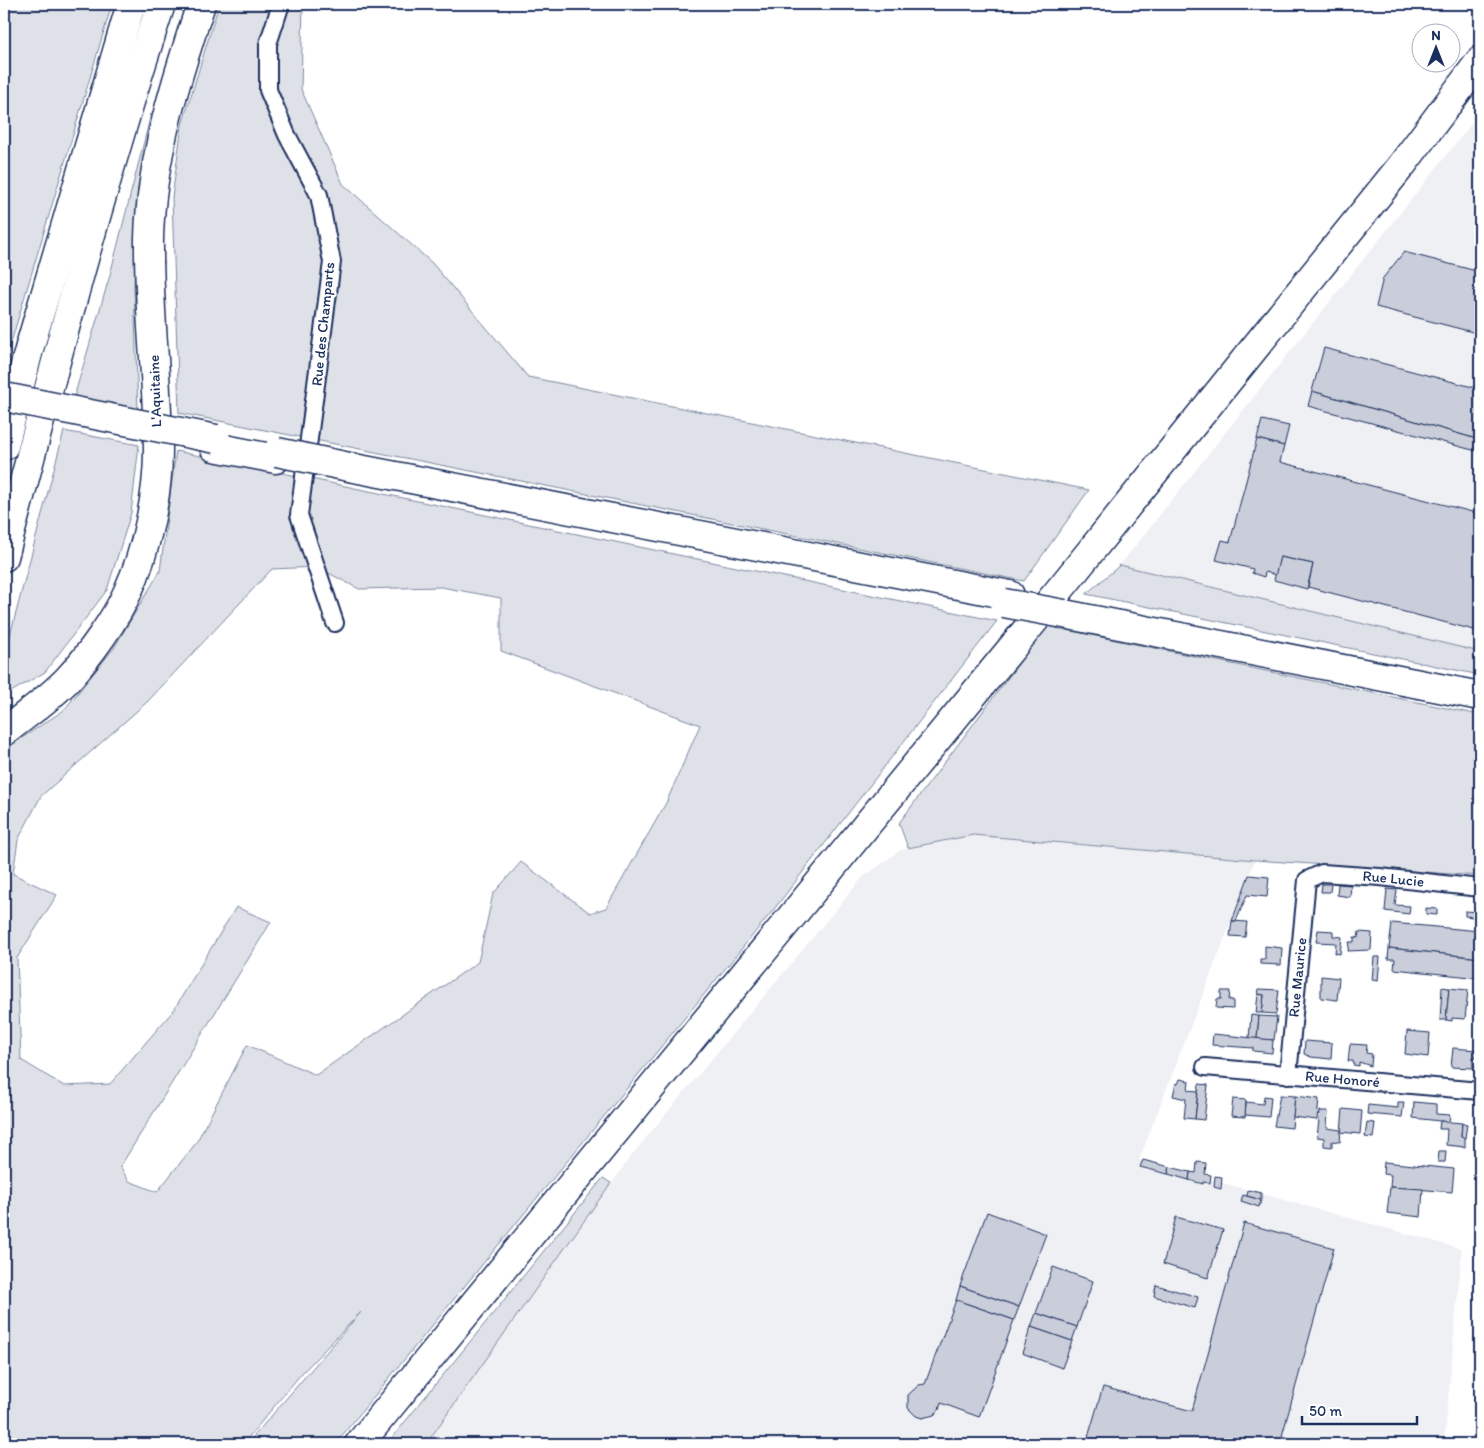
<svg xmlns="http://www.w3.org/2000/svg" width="1484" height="1448" viewBox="0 0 1484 1448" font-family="Itim,sans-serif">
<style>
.built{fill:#eff0f4}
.green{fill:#dee1e7;stroke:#7c88a2;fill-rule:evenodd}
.building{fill:#caceda;stroke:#1b2f5e}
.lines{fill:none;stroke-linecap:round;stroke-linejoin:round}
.street-casing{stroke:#1b2f5e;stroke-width:20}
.highway-casing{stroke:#1b2f5e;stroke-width:31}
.street{stroke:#fff;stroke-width:16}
.highway{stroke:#fff;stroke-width:28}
.highway-bridge-casing{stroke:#1b2f5e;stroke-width:31;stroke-linecap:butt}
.highway-bridge{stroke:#fff;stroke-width:28}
.labels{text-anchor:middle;stroke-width:4.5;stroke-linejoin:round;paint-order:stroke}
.street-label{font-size:15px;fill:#1b2f5e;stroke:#fff}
</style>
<rect width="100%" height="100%" fill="#fff"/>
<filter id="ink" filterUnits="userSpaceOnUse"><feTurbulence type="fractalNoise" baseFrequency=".02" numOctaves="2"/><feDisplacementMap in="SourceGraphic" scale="10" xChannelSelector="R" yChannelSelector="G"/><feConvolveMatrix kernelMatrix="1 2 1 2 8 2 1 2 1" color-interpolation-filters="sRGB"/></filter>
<g filter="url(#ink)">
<g class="built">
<path d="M1480 113V652L1120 565Z"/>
<path d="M973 835 1255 860 1139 1160 1462 1249 1444 1444H426L631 1156 863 877 901 850Z"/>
</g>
<g class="green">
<path d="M4 4H112L4 366Z"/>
<path d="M219 4H303L301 89 343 184 432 263 528 377 1089 490 1024 581 179 413 172 197 182 125Z"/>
<path d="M151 114 136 206 134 288 138 411 74 397 110 275Z"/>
<path d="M64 431 139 445 131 513 107 590 45 672 4 696V658Z"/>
<path d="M176 451 997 621 775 908 335 1444H247L361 1312 301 1374 243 1444H4V750L64 710 114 648 160 571ZM317 567 359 589 441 587 501 598V651L700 725 666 803 606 908 590 913 521 862 493 894 478 962 316 1075 247 1045 196 1143 157 1192 129 1181 120 1167 271 922 236 907 173 1011 110 1084 64 1086 21 1060 17 958 57 895 13 874 18 840 41 796 147 702 272 569Z"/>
<path d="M1120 565 1480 652V675L1086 594Z"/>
<path d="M1047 626 1480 715V876L1255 860 973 835 908 848 899 823Z"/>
<path d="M603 1178 611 1183 426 1444H387Z"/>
</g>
<g class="building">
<path d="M1404 252 1480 272V334L1376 307 1383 278Z"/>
<path d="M1324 348 1480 389V440L1312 391Z"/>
<path d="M1312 391 1480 440V452L1308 406Z"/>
<path d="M1262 420 1289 426 1284 446 1257 439Z"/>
<path d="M1257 439 1284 446 1280 462 1480 514V620L1478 631 1308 587 1313 564 1280 557 1276 575 1265 572 1264 577 1252 573 1253 569 1216 560 1222 540 1230 542Z"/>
<path d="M1280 557 1313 564 1307 589 1274 580Z"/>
<path d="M1249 875 1269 877 1267 897 1247 895 1236 921H1232Z"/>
<path d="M1322 884H1331L1330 892H1321Z"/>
<path d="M1338 884 1351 885 1350 897 1337 895Z"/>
<path d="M1387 889 1397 890 1395 905 1410 906 1409 914 1385 911Z"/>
<path d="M1426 908 1437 909V915L1426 914Z"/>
<path d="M1465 911 1480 912V918L1465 916Z"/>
<path d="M1232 921 1247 922 1245 937 1230 936Z"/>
<path d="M1392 923 1480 931V958L1389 948Z"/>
<path d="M1318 930 1333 931V936L1342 937 1340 954 1335 953 1336 943 1316 942Z"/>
<path d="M1359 932 1372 933 1371 950 1348 951 1349 942H1354V937L1358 938Z"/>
<path d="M1265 946 1282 948 1281 965 1260 964V959H1265Z"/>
<path d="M1389 948 1480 958V978L1394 969 1395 959H1388Z"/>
<path d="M1374 957H1380L1378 981 1372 980Z"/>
<path d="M1321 976 1339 978 1337 1000 1321 998Z"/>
<path d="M1442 987 1449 988 1446 1020H1440Z"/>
<path d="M1449 988 1468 990 1465 1019 1452 1018V1021L1446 1020Z"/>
<path d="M1259 989 1279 990 1276 1014 1262 1013 1264 995 1258 994Z"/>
<path d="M1221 991H1230L1229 1000H1233V1009L1216 1008 1217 999H1221Z"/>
<path d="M1258 994 1264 995 1262 1013H1256Z"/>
<path d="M1251 1015 1259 1016 1257 1039 1249 1038Z"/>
<path d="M1259 1016 1277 1017 1274 1040 1257 1039Z"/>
<path d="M1407 1031 1430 1033 1428 1057 1405 1054Z"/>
<path d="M1213 1034 1273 1040 1272 1053 1253 1051V1048L1212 1045Z"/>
<path d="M1305 1041 1332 1043 1331 1059 1311 1057 1304 1054Z"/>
<path d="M1350 1044 1367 1045 1366 1053 1372 1054 1371 1066 1359 1062V1066L1353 1065V1061H1348Z"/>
<path d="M1453 1048 1477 1050 1476 1057H1473V1068L1451 1067Z"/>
<path d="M1180 1079 1189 1081 1188 1090 1198 1091 1195 1119 1184 1118 1186 1099 1173 1096 1176 1083 1178 1084Z"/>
<path d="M1199 1084 1208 1085 1204 1120 1195 1119Z"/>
<path d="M1280 1095 1295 1096 1292 1128 1274 1126Z"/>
<path d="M1264 1096 1271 1097 1269 1117 1245 1115 1246 1102 1263 1104Z"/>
<path d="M1295 1096 1319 1099 1317 1120 1293 1117Z"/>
<path d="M1233 1099 1246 1100 1245 1117 1231 1116Z"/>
<path d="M1398 1102H1404L1402 1117 1367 1114 1368 1105 1398 1108Z"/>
<path d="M1414 1102 1436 1104V1114L1450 1115 1449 1122 1413 1118Z"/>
<path d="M1343 1109 1362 1111 1360 1134 1341 1132Z"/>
<path d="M1320 1111H1328L1327 1128 1341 1130 1340 1142 1332 1141V1147L1324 1146V1138L1317 1137Z"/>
<path d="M1440 1121 1462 1123 1461 1137 1465 1138V1147L1446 1145 1447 1129H1439Z"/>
<path d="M1367 1122 1375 1123 1373 1138 1365 1137Z"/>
<path d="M1462 1123 1467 1124 1465 1138 1461 1137Z"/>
<path d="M1439 1151H1446L1445 1162H1438Z"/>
<path d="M1143 1160 1170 1167 1168 1174 1140 1167Z"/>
<path d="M1197 1162 1206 1163 1205 1174 1211 1175 1210 1183 1203 1182V1184L1189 1180 1190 1172 1196 1173Z"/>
<path d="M1384 1162 1454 1169 1452 1192 1390 1187 1391 1175 1383 1174Z"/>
<path d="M1170 1167 1190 1172 1189 1180 1168 1174Z"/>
<path d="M1215 1176 1222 1177 1221 1189 1214 1187Z"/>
<path d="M1390 1187 1423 1189 1421 1217 1387 1213Z"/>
<path d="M1248 1190 1261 1193V1200L1247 1196Z"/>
<path d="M1243 1195 1261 1200 1259 1207 1241 1201Z"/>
<path d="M987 1212 1046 1234 1019 1307 960 1286Z"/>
<path d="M1176 1217 1223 1230 1208 1278 1163 1264Z"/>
<path d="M1244 1223 1334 1248 1282 1436 1301 1442V1444H1086L1103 1387 1192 1411Z"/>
<path d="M1053 1267 1093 1281 1077 1327 1036 1313Z"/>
<path d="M1156 1285 1198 1297 1195 1308 1154 1296Z"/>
<path d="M960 1286 1019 1307 1014 1320 956 1300Z"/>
<path d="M956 1300 1014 1320 979 1417 941 1403 939 1410 934 1415 922 1418 916 1416 908 1408V1395L919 1385 925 1384Z"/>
<path d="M1036 1313 1077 1327 1072 1341 1031 1327Z"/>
<path d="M1031 1327 1072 1341 1062 1368 1022 1353Z"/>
</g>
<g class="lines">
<g class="street-casing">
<g id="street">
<path d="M281 4 268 44V90L287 135 319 195 332 262 299 515 335 623"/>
<path id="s1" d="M1205 1067 1480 1091"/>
<path id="s2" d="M1288 1075 1307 880 1322 873 1380 877 1480 888"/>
</g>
</g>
<g class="highway-casing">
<g id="highway">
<path d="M4 446 30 346 131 4"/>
<path d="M214 447 276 459"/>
<path d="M354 468 1010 595"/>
<path d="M4 557C53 372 101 186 161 4"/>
<path d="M1064 614 1480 696"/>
<path d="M4 732C25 715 49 699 68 679 89 656 116 619 128 591 146 552 158 495 158 452 158 381 148 310 149 238 151 157 176 80 201 4"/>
<path d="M359 1444 1065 583 1402 165 1480 61"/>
</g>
</g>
<use href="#street" class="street"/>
<use href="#highway" class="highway"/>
<g class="highway-bridge-casing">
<g id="highway-bridge">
<path d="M4 397 216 439"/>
<path d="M277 452 354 468"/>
<path d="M1004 603 1064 614"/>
</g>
</g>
<use href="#highway-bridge" class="highway-bridge"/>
</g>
</g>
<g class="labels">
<g class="street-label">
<text transform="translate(323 324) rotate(-84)" y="5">Rue des Champarts</text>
<text transform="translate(155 391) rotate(-92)" y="5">L'Aquitaine</text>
<text dy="5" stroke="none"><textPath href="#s2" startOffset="284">Rue Lucie</textPath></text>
<text dy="5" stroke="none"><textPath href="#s2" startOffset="98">Rue Maurice</textPath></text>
<text dy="5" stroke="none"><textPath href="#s1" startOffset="138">Rue Honoré</textPath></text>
</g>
</g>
<rect width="1484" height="1448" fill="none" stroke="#fff" stroke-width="20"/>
<rect x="10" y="10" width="1464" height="1428" fill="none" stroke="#1b2f5e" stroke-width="2" filter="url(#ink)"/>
<g transform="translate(1436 48)"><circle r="24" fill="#ffffff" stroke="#a4acbf"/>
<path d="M0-4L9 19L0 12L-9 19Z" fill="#1b2f5e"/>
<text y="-8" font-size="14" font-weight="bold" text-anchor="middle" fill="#1b2f5e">N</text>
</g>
<path d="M1302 1416v8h115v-8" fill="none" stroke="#1b2f5e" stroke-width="2.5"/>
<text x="1309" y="1416" font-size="15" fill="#1b2f5e" stroke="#ffffff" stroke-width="4" paint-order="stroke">50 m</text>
</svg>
